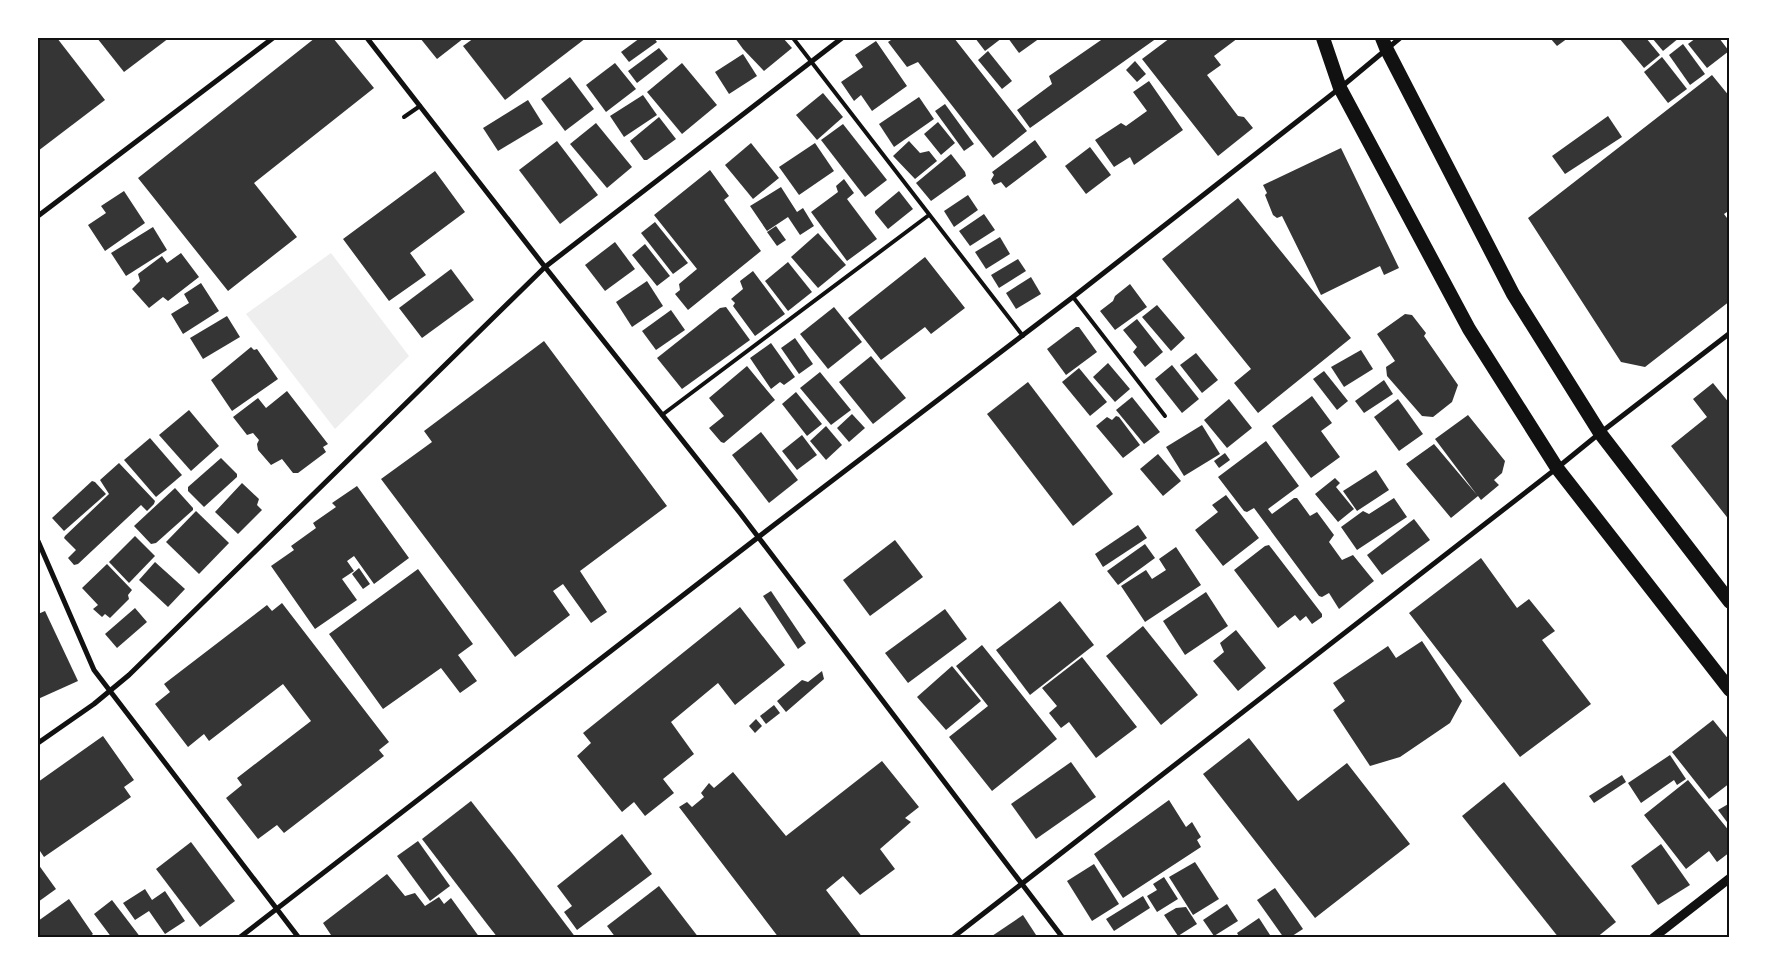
<svg xmlns="http://www.w3.org/2000/svg" width="1767" height="975" viewBox="0 0 1767 975" font-family="Commissioner,sans-serif">
<style>
.green{fill:#eee}
.building{fill:#353535}
.lines{fill:none;stroke-linecap:round;stroke-linejoin:round}
.service{stroke:#111;stroke-width:4}
.minor{stroke:#111;stroke-width:5}
.tertiary{stroke:#111;stroke-width:9}
.trunk{stroke:#111;stroke-width:14}
.neatline{fill:none;stroke:#111;stroke-width:2}
</style>
<rect width="100%" height="100%" fill="#fff"/>
<path class="green" d="M331 253 409 356 335 429 246 314Z"/>
<g class="building">
<path d="M38 38H57L105 100 38 151Z"/>
<path d="M97 38H169L124 72Z"/>
<path d="M315 38H333L374 88 254 183 297 237 228 291 138 178Z"/>
<path d="M420 38H464L437 59Z"/>
<path d="M474 38H586L505 100 463 46Z"/>
<path d="M640 38H654L657 42 629 62 621 52Z"/>
<path d="M735 38H783L792 48 764 71 743 49Z"/>
<path d="M894 38H954L1027 131 993 158 918 62 907 67 888 42Z"/>
<path d="M975 38H1002L985 51Z"/>
<path d="M1008 38H1040L1019 53Z"/>
<path d="M1104 38H1157L1030 128 1017 110 1052 84 1049 76Z"/>
<path d="M1170 38H1238L1214 56 1221 65 1207 75 1238 116 1244 117 1253 128 1218 156 1142 59Z"/>
<path d="M1550 38H1568L1557 46Z"/>
<path d="M1619 38H1646L1660 55 1644 68Z"/>
<path d="M1652 38H1679L1663 51Z"/>
<path d="M1696 38H1719L1729 51 1707 68 1688 44Z"/>
<path d="M876 41 907 86 872 111 861 95 854 101 841 82 863 67 855 55Z"/>
<path d="M1683 44 1705 74 1690 85 1669 55Z"/>
<path d="M659 48 668 59 637 83 628 71Z"/>
<path d="M988 51 1012 81 1002 89 978 60Z"/>
<path d="M743 54 757 76 729 94 715 72Z"/>
<path d="M1662 57 1687 89 1668 103 1644 72Z"/>
<path d="M1135 61 1146 74 1137 82 1126 70Z"/>
<path d="M615 63 636 89 606 112 586 85Z"/>
<path d="M682 63 717 105 682 134 647 92Z"/>
<path d="M1712 75 1730 97V210L1724 214 1730 222V301L1645 367 1621 362 1528 218Z"/>
<path d="M570 77 594 109 565 131 541 99Z"/>
<path d="M1149 81 1183 130 1134 165 1130 157 1114 167 1095 140 1121 123 1126 126 1147 111 1133 92Z"/>
<path d="M823 93 843 117 817 140 796 115Z"/>
<path d="M643 95 657 115 624 137 610 116Z"/>
<path d="M919 97 934 119 894 147 879 124Z"/>
<path d="M528 100 543 124 498 151 483 128Z"/>
<path d="M945 104 974 144 964 151 935 111Z"/>
<path d="M1608 116 1622 137 1565 174 1552 156Z"/>
<path d="M659 117 676 139 647 160H644L630 141Z"/>
<path d="M938 122 955 143 941 155 924 134Z"/>
<path d="M596 123 632 167 607 188 570 144Z"/>
<path d="M843 124 887 180 865 197 821 140Z"/>
<path d="M1035 140 1047 157 1006 188 1001 182 994 185 991 180 994 175 992 172Z"/>
<path d="M557 141 598 195 560 224 519 170Z"/>
<path d="M909 141 920 153 929 151 937 161 915 179 893 156Z"/>
<path d="M751 143 779 178 753 199 725 165Z"/>
<path d="M815 143 834 171 799 195 779 167Z"/>
<path d="M1090 147 1111 175 1086 194 1065 166Z"/>
<path d="M1341 148 1399 268 1384 275 1380 266 1321 295 1282 216 1277 218 1273 215 1265 195 1267 193 1263 185Z"/>
<path d="M951 154 965 172 966 176 931 201 916 183Z"/>
<path d="M710 170 729 196 724 200 761 251 688 310 675 294 680 290 679 284 697 269 654 215Z"/>
<path d="M435 171 465 212 410 253 426 275 389 301 343 239Z"/>
<path d="M844 179 854 193 847 199 877 239 847 261 811 212 838 192 836 186Z"/>
<path d="M781 187 797 212 803 208 814 226 800 235 788 217 767 231 750 206Z"/>
<path d="M124 191 145 223 105 251 88 225 106 213 101 206Z"/>
<path d="M899 191 913 209 888 229 875 213V211Z"/>
<path d="M968 195 978 210 954 227 944 211Z"/>
<path d="M1238 198 1351 338 1258 413 1234 383 1251 369 1162 259Z"/>
<path d="M984 214 995 230 970 246 959 231Z"/>
<path d="M655 222 688 263 673 274 641 233Z"/>
<path d="M776 226 786 240 777 246 767 232Z"/>
<path d="M153 227 167 250 126 276 111 253Z"/>
<path d="M818 233 846 265 818 288 791 257Z"/>
<path d="M1000 237 1010 254 986 269 975 252Z"/>
<path d="M615 242 635 269 605 291 585 265Z"/>
<path d="M645 244 670 276 657 286 632 255Z"/>
<path d="M181 253 199 277 168 301 163 297 149 308 132 289 140 281 138 274 162 256 167 263Z"/>
<path d="M925 257 965 308 931 334 925 327 881 360 848 318Z"/>
<path d="M1018 259 1026 271 999 288 991 275Z"/>
<path d="M788 262 812 292 788 311 765 281Z"/>
<path d="M451 269 474 300 422 338 399 308Z"/>
<path d="M753 271 785 314 755 336 733 306 735 303 731 299 743 289 740 281Z"/>
<path d="M1031 277 1041 294 1016 309 1006 293Z"/>
<path d="M647 281 663 306 632 327 616 302Z"/>
<path d="M201 283 219 311 183 334 171 314 189 303 184 294Z"/>
<path d="M1130 284 1147 307 1115 330 1100 311 1113 301 1115 296Z"/>
<path d="M1157 305 1185 338 1171 351 1142 317Z"/>
<path d="M726 307 750 340 682 389 657 358 720 308Z"/>
<path d="M834 307 862 342 828 369 800 334Z"/>
<path d="M671 310 685 330 656 350 642 331Z"/>
<path d="M1405 314 1412 315 1426 333 1424 336 1458 385 1452 402 1433 417 1422 416 1387 376 1386 367 1395 361 1377 334Z"/>
<path d="M227 316 240 337 203 359 190 338Z"/>
<path d="M1137 319 1163 352 1145 367 1133 352 1137 347 1123 330Z"/>
<path d="M1076 327H1079L1097 352 1066 375 1047 349Z"/>
<path d="M795 338 813 364 799 374 781 348Z"/>
<path d="M544 341 667 506 580 571 607 612 591 623 563 584 553 591 570 615 515 657 381 479 432 442 424 431Z"/>
<path d="M771 343 795 377 784 385 780 382 771 389 750 358Z"/>
<path d="M251 347 254 350 257 349 278 379 232 411 211 380Z"/>
<path d="M1361 350 1373 369 1344 387 1331 367Z"/>
<path d="M1196 353 1218 380 1202 393 1180 365Z"/>
<path d="M871 356 906 398 873 424 839 382Z"/>
<path d="M1108 363 1130 389 1115 402 1093 377Z"/>
<path d="M1172 365 1199 399 1182 413 1155 379Z"/>
<path d="M747 366 775 400 724 443 721 442 709 428 724 416 709 398Z"/>
<path d="M1079 368 1107 402 1090 416 1062 382Z"/>
<path d="M1324 371 1348 401 1337 410 1313 379Z"/>
<path d="M820 372 851 410 831 425 800 388Z"/>
<path d="M1384 380 1393 394 1364 413 1355 401Z"/>
<path d="M1028 382 1113 494 1073 526 987 414Z"/>
<path d="M1713 383 1730 404V521L1671 446 1707 417 1693 399Z"/>
<path d="M287 391 328 444 323 447 326 452 298 473H293L282 459 271 465 258 450 257 444 259 440 253 433 247 435 233 417 258 398 266 408Z"/>
<path d="M796 392 822 424 807 436 782 404Z"/>
<path d="M1312 396 1332 423 1321 431 1340 457 1311 478 1272 426Z"/>
<path d="M1132 397 1160 432 1144 444 1116 410Z"/>
<path d="M1229 399 1252 428 1227 448 1204 420Z"/>
<path d="M1398 399 1423 434 1399 451 1374 417Z"/>
<path d="M189 410 219 446 191 471 159 435Z"/>
<path d="M852 414 865 428 849 442 837 428Z"/>
<path d="M1468 415 1505 461 1502 473 1494 480 1499 485 1481 500 1478 496 1451 518 1406 464 1434 444 1477 495 1435 439Z"/>
<path d="M1116 416 1119 417 1140 445 1123 458 1096 426 1107 417 1112 420Z"/>
<path d="M1202 425 1220 454 1184 476 1166 447Z"/>
<path d="M826 426 842 445 826 460 810 441Z"/>
<path d="M761 432 798 480 769 503 732 455Z"/>
<path d="M802 435 817 455 797 470 782 451Z"/>
<path d="M150 438 182 475 156 497 124 460Z"/>
<path d="M1266 441 1299 486 1268 509 1272 514 1294 498H1297L1310 516 1317 512 1334 535 1329 542 1342 560 1353 555 1374 581 1339 609 1329 593 1322 597 1319 596 1254 508 1247 512 1244 511 1218 477Z"/>
<path d="M1225 453 1230 460 1219 468 1214 461Z"/>
<path d="M1158 454 1181 481 1163 496 1140 469Z"/>
<path d="M221 458 237 474V477L204 507 188 491V487Z"/>
<path d="M119 463 155 501 154 504 147 511 141 505 78 564 74 565 68 558 76 550 64 538 65 536 109 494 100 480Z"/>
<path d="M1376 470 1389 490 1357 511 1343 491Z"/>
<path d="M1335 478 1340 483 1336 487 1354 509 1338 522 1315 494Z"/>
<path d="M92 481 95 482 106 494 64 531 52 518Z"/>
<path d="M242 483 259 499 257 505 262 510 238 534 215 512Z"/>
<path d="M357 486 409 558 374 584 354 556 347 561 354 571 342 579 357 600 315 629 271 566 294 550 291 546 316 528 313 523 336 507 332 503Z"/>
<path d="M175 488 193 508V510L156 543 151 544 134 526Z"/>
<path d="M1226 495 1259 538 1223 566 1195 530 1218 512 1212 505Z"/>
<path d="M1394 498 1407 517 1357 550 1341 527 1363 511 1369 514Z"/>
<path d="M196 511 229 543 199 574 166 542Z"/>
<path d="M1414 519 1430 540 1382 575 1367 555Z"/>
<path d="M1138 525 1147 538 1103 567 1095 554Z"/>
<path d="M135 536 155 556 129 583 109 562Z"/>
<path d="M895 540 923 577 870 616 843 580Z"/>
<path d="M1145 544 1155 558 1118 585 1107 571Z"/>
<path d="M1269 545 1322 614V617L1312 624 1306 616 1300 621 1295 615 1278 628 1234 570 1265 546Z"/>
<path d="M1176 547 1201 585 1145 622 1121 586 1146 570 1152 579 1166 570 1159 559Z"/>
<path d="M1481 558 1517 608 1529 599 1555 631 1542 640 1591 704 1520 757 1409 613Z"/>
<path d="M155 562 185 589 168 607 139 580Z"/>
<path d="M107 564 132 590 128 595 129 599 110 618 105 614 102 617 93 609 98 605 82 588Z"/>
<path d="M359 568 370 584 363 589 352 574Z"/>
<path d="M418 569 473 644 458 655 477 681 460 693 441 668 383 709 329 634Z"/>
<path d="M771 591 806 643 798 649 763 596Z"/>
<path d="M1206 592 1228 626 1185 655 1163 621Z"/>
<path d="M1060 601 1094 645 1030 695 996 650Z"/>
<path d="M282 603 389 742 379 750 384 756 284 833 277 825 258 839 226 798 242 785 237 778 311 721 283 684 209 741 204 734 188 747 155 704 170 692 164 684 267 605 272 611Z"/>
<path d="M740 607 785 665 735 705 718 683 671 722 694 754 663 779 674 793 645 816 634 802 622 812 577 756 591 743 583 733Z"/>
<path d="M135 608 147 622 117 648 105 634Z"/>
<path d="M945 609 967 639 908 683 885 653Z"/>
<path d="M45 611 78 681 38 699V614Z"/>
<path d="M1143 626 1198 695 1161 725 1106 656Z"/>
<path d="M1236 630 1266 668 1238 691 1213 661 1224 652 1220 643Z"/>
<path d="M1422 641 1462 701 1450 723 1400 757 1370 766 1333 710 1345 701 1333 683 1388 646 1396 658Z"/>
<path d="M982 645 1057 739 992 791 949 737 988 706 956 666Z"/>
<path d="M1082 657 1137 727 1096 758 1069 722 1061 728 1049 713 1057 706 1042 688Z"/>
<path d="M952 666 981 701 946 730 917 697Z"/>
<path d="M822 671 824 679 786 712 777 701 802 680 808 682Z"/>
<path d="M774 705 780 713 766 724 760 716Z"/>
<path d="M756 719 762 726 755 733 749 726Z"/>
<path d="M1713 720 1730 741V783L1709 799 1672 752Z"/>
<path d="M103 736 134 780 124 787 131 797 44 857 38 848V782Z"/>
<path d="M1249 738 1298 801 1347 763 1410 844 1315 918 1203 774Z"/>
<path d="M1670 755 1686 779 1677 785 1674 780 1641 803 1628 783Z"/>
<path d="M882 761 919 807 905 818 911 822 880 849 895 869 860 895 843 876 826 890 863 938H779L679 807 687 802 692 807 704 797 701 793 709 783 714 788 733 772 786 836Z"/>
<path d="M1071 762 1096 797 1036 839 1011 804Z"/>
<path d="M1622 775 1626 782 1594 803 1589 796Z"/>
<path d="M1688 780 1730 832V852L1717 862 1709 851 1686 869 1644 815Z"/>
<path d="M1504 782 1616 922 1596 938H1559L1462 816Z"/>
<path d="M1169 800 1186 827 1192 822 1201 837 1197 840 1201 847 1123 898 1094 854Z"/>
<path d="M471 801 515 857 576 938H498L487 924 422 839Z"/>
<path d="M1730 803V826L1718 810Z"/>
<path d="M622 834 652 874 577 930 564 912 572 906 557 886Z"/>
<path d="M418 841 450 886 430 901 397 856Z"/>
<path d="M191 842 235 901 200 927 156 869Z"/>
<path d="M1661 844 1690 885 1658 905 1631 866Z"/>
<path d="M1195 862 1219 899 1193 915 1169 877Z"/>
<path d="M38 864 56 889 38 902Z"/>
<path d="M1094 864 1119 904 1092 921 1067 881Z"/>
<path d="M387 874 405 896 415 893 425 906 439 897 444 904 451 898 480 938H333L323 923Z"/>
<path d="M1164 877 1178 899 1157 912 1147 896 1157 890 1153 884Z"/>
<path d="M659 886 699 938H616L607 926Z"/>
<path d="M1275 888 1303 929 1289 938H1284L1257 900Z"/>
<path d="M145 889 152 900 165 891 185 921 165 934 149 911 135 920 123 903Z"/>
<path d="M1143 896 1150 908 1114 931 1106 919Z"/>
<path d="M69 899 93 934 88 938H38V921Z"/>
<path d="M112 900 141 938H112L94 914Z"/>
<path d="M1227 904 1238 921 1214 936 1203 920Z"/>
<path d="M1186 907 1197 924 1178 936 1164 915 1176 908Z"/>
<path d="M1023 915 1038 938H989Z"/>
<path d="M1259 918 1272 938H1240L1237 933Z"/>
</g>
<g class="lines">
<g class="service">
<path d="M793 38 1023 336"/>
<path d="M404 117 420 106"/>
<path d="M1073 297 1165 416"/>
<path d="M662 415 929 215"/>
</g>
<g class="minor">
<path d="M367 38 545 267 740 513 1063 938"/>
<path d="M38 216 273 38"/>
<path d="M38 541 94 670 299 938"/>
<path d="M38 743 94 704 129 675 545 267 842 38"/>
<path d="M239 938 774 525 1073 297 1340 88 1400 38"/>
<path d="M952 938 1557 468 1600 433 1730 333"/>
</g>
<path class="tertiary" d="M1653 938 1730 878"/>
<g class="trunk">
<path d="M1323 38 1340 88 1469 329 1557 468 1730 690"/>
<path d="M1382 38 1386 48 1513 294 1600 433 1730 602"/>
</g>
</g>
<rect width="1767" height="975" fill="none" stroke="#ffffff" stroke-width="78"/>
<rect x="39" y="39" width="1689" height="897" class="neatline"/>
</svg>
